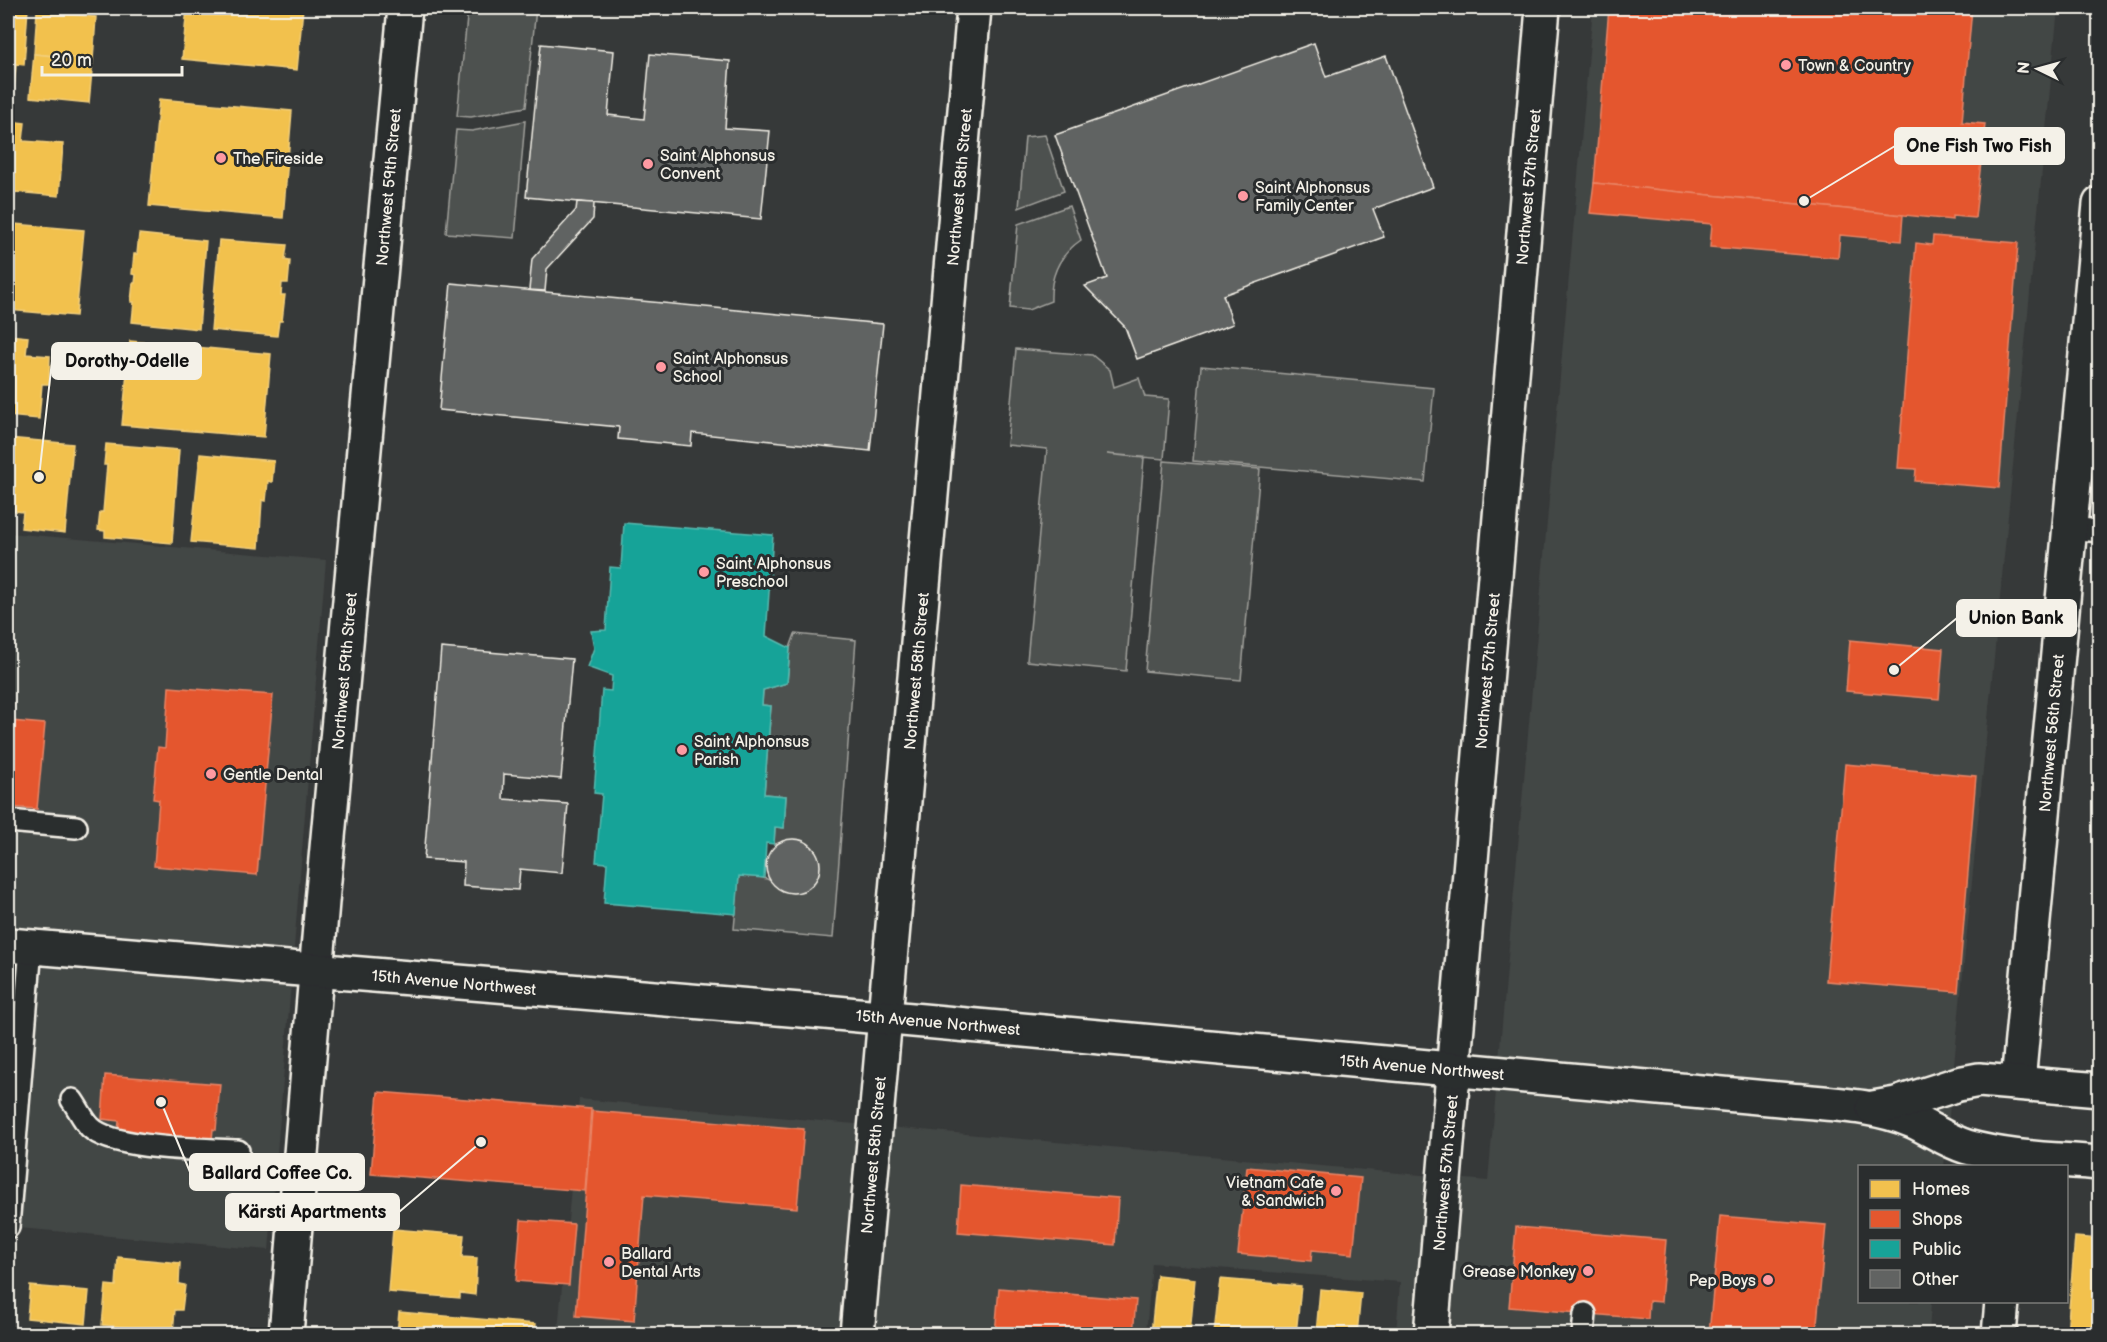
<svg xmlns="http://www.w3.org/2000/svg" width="2107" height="1342" viewBox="0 0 2107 1342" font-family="'Balsamiq Sans',sans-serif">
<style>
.built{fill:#434645}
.green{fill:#4e514f;stroke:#a1a19c;stroke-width:1.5}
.homes{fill:#f2c14e;stroke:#f3cf7c;stroke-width:1.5}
.shops{fill:#e4572e;stroke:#e98566;stroke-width:1.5}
.public{fill:#17a398;stroke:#59bab0;stroke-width:1.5}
.building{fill:#616362;stroke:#f4f1e8;stroke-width:1.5}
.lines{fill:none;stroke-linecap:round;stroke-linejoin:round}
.lane-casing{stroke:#f4f1e8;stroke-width:26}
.street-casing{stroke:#f4f1e8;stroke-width:38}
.primary-casing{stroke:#f4f1e8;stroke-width:38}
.lane{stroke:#2a2d2e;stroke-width:21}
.street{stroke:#2a2d2e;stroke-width:33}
.primary{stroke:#2a2d2e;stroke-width:33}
.poi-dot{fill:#ff9aa2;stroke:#2a2d2e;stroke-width:2}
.labels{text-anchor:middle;stroke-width:6;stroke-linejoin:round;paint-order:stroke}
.poi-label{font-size:16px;fill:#f4f1e8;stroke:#2a2d2e;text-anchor:start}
.street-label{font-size:16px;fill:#f4f1e8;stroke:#2a2d2e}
.leader{fill:none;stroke:#f4f1e8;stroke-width:2}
.callout-dot{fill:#f4f1e8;stroke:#2a2d2e;stroke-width:2}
.callout{fill:#f4f1e8;stroke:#f4f1e8;stroke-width:2}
.callout-label{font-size:18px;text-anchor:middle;font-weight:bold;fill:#111}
</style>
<rect width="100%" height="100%" fill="#363939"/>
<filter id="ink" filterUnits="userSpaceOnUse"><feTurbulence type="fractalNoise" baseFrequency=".0167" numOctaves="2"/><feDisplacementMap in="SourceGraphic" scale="12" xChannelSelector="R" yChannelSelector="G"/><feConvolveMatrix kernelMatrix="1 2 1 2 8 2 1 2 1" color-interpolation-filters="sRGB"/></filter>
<g filter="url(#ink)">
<g class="built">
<path d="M1593 8H2058L1944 1166H1860V1302H1931L1929 1334H1396L1400 1282 1152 1263 1146 1334H606L558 1331 579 1099 1488 1181Z"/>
<path d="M8 533 326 560 269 1250 8 1227Z"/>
</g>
<g class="green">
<path d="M468 8H536L526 107 471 117 457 116Z"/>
<path d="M525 121 515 238 446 233 456 130 472 131Z"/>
<path d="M1045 135 1064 191 1019 208 1025 137Z"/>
<path d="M1069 206 1081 240C1059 255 1050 275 1051 301L1028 310 1010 308 1018 224Z"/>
<path d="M1016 349 1092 355 1110 370 1114 387 1139 378 1145 397 1169 399 1164 459 1107 454 1144 458 1126 671 1027 661 1047 449 1007 445Z"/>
<path d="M1201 366 1434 388 1425 482 1193 461Z"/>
<path d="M1164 461 1260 469 1241 680 1145 671Z"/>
<path d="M795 634 856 640 833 938 734 929 739 876C748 877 759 876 767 879 780 885 782 896 800 892 826 886 826 848 801 840 791 837 783 843 774 844L775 827 784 828 786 796 764 794 771 706 762 705 763 690 787 683 790 648Z"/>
</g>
<g class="homes">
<path d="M8 8H28L24 65 16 64 14 89 8 88Z"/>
<path d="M187 8H303L297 70 182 59Z"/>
<path d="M1405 8H1446L1445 11Z"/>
<path d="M37 11 96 17 93 60 34 54Z"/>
<path d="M34 54 93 60 89 103 30 97Z"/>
<path d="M159 99 292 111 283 218 149 206Z"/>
<path d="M8 121 25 123 23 141 63 144 59 196 15 192 14 203 8 202Z"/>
<path d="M14 224 84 230 76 316 8 310Z"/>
<path d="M139 234 206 241 199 329 132 322 134 302H131L133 283H135L136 275 132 274 134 254H137Z"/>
<path d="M219 240 287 245 285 260 290 261 288 283H282L281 295H285L282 321H279L277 336 211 330Z"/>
<path d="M8 335 28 337 26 354 50 356 49 384H42L39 419 8 416Z"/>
<path d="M130 341 271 354 264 437 122 425Z"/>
<path d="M8 438 73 444 65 533 21 528 23 512 8 510Z"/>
<path d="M106 444 179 450 172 543 105 537V531L98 530 100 512H103L107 465H104Z"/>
<path d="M200 454 274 461 272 482 268 481 266 501 262 500 259 548 191 542Z"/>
<path d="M393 1229 464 1235 462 1257 477 1258 475 1295 460 1293V1298L388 1292Z"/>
<path d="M2075 1237 2100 1239V1334H2067Z"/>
<path d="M118 1257 180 1263 179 1284 185 1285 182 1310H175L173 1332 102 1325 106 1285 116 1286Z"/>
<path d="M1157 1275 1195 1279 1190 1334H1151Z"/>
<path d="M1220 1279 1301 1286 1296 1334H1214Z"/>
<path d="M30 1286 89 1291 86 1324 27 1318Z"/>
<path d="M1320 1289 1361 1293 1357 1334H1316Z"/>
<path d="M399 1312 536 1324 535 1334H397Z"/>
</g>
<g class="shops">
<path d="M1609 8H1972L1962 122 1985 124 1975 218 1952 216V220L1594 183Z"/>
<path d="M1594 183 1903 215 1901 241 1840 235 1838 258 1710 247 1712 224 1590 213Z"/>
<path d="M1933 236 2018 243 1999 488 1915 481 1916 469 1898 468 1916 243 1932 245Z"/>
<path d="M1850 640 1943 649 1939 699 1846 691Z"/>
<path d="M169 687 273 695 257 875 154 866 159 800 153 799 158 747 165 748Z"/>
<path d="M8 703H13L11 721 45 724 37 809 8 807Z"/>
<path d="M1845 764 1976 776 1958 992 1826 981Z"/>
<path d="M105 1075 220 1084 216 1130 213 1129 212 1140 182 1137V1141L118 1133 119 1121 102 1119Z"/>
<path d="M378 1092 591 1109 585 1191 371 1174Z"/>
<path d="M592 1111 804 1129 797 1208 644 1195 634 1321 576 1316Z"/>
<path d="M1247 1167 1361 1178 1353 1254 1312 1250 1311 1261 1238 1254Z"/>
<path d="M961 1185 1118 1198 1115 1245 958 1232Z"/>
<path d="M1720 1216 1826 1225 1816 1334H1709Z"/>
<path d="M521 1220 574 1224 569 1285 516 1281Z"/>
<path d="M1516 1227 1666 1240 1661 1302 1649 1301 1648 1319 1509 1307Z"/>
<path d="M999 1288 1136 1300 1133 1334H995Z"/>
</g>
<path class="public" d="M624 523 773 535 766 636 790 648 787 683 763 690 762 705 771 706 764 794 786 796 784 828 775 827 774 844 766 843 764 878 739 876 736 914 604 903 607 863 596 862 602 794 594 793 602 690 611 691 612 676 587 667 594 648 591 631 606 630 610 567 621 568Z"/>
<g class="building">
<path d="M1314 43 1326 77 1386 56 1433 187 1373 209 1384 237 1223 295 1233 324 1137 359 1125 327 1085 286 1107 278 1055 135Z"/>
<path d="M541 44 614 51 608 115 644 119 650 54 730 61 725 128 770 131 761 219 526 197Z"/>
<path d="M577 202 594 203 593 219 547 269 545 291 529 290 532 259 576 210Z"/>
<path d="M451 283 883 324 870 451 692 433 691 446 618 439 619 427 439 410Z"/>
<path d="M441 648 572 659 561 779 504 774 503 799 568 804 562 873 520 869 518 890 463 886 464 862 424 859Z"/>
<circle cx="793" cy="866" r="27"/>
</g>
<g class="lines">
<g class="lane-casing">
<g id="lane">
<path d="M2070 528 2100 531"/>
<path d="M8 821 76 827"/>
<path d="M72 1100C78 1108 83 1120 90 1127 113 1150 204 1149 238 1151"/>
<path d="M8 1227 31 947"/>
<path d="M1583 1334 1585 1314"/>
</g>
</g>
<g class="street-casing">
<g id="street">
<path d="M2018 1082 2100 204"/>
<path d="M286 1334 322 902 405 8"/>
<path d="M857 1334 974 8"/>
<path d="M1431 1334 1543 8"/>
<path d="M1999 1334 2002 1302"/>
</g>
</g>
<g class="primary-casing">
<g id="primary">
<path d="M8 945 825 1012 1790 1100C1831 1104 1875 1105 1913 1121 1931 1129 1947 1141 1967 1147 2010 1159 2055 1159 2100 1163"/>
<path d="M1873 1108 1896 1104 1958 1084 1979 1080 2100 1090"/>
</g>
</g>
<use href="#lane" class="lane"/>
<use href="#street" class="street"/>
<use href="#primary" class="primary"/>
</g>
</g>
<g class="poi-dot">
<circle cx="1786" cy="65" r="6"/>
<circle cx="221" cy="158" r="6"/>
<circle cx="648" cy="164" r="6"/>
<circle cx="1243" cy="196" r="6"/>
<circle cx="661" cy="367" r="6"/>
<circle cx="704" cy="572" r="6"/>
<circle cx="682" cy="750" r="6"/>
<circle cx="211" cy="774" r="6"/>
<circle cx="1336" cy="1191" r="6"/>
<circle cx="609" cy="1262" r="6"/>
<circle cx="1588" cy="1271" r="6"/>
<circle cx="1768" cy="1280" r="6"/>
</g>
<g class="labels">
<g class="poi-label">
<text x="1798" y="71">Town &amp; Country</text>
<text x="660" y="161">Saint Alphonsus<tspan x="660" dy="18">Convent</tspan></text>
<text x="233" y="164">The Fireside</text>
<text x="1255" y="193">Saint Alphonsus<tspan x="1255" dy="18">Family Center</tspan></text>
<text x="673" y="364">Saint Alphonsus<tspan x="673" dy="18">School</tspan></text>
<text x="716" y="569">Saint Alphonsus<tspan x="716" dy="18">Preschool</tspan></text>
<text x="694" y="747">Saint Alphonsus<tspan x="694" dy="18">Parish</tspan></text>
<text x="223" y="780">Gentle Dental</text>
<text x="1324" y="1188" text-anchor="end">Vietnam Cafe<tspan x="1324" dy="18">&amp; Sandwich</tspan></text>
<text x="621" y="1259">Ballard<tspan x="621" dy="18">Dental Arts</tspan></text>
<text x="1576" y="1277" text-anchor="end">Grease Monkey</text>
<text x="1756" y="1286" text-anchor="end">Pep Boys</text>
</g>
<g class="street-label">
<text transform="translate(388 187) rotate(-85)" y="6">Northwest 59th Street</text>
<text transform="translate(959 187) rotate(-85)" y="6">Northwest 58th Street</text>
<text transform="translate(1528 187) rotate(-85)" y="6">Northwest 57th Street</text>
<text transform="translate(344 671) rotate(-85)" y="6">Northwest 59th Street</text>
<text transform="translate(916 671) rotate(-85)" y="6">Northwest 58th Street</text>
<text transform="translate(1487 671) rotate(-85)" y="6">Northwest 57th Street</text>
<text transform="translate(2051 733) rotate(-85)" y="6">Northwest 56th Street</text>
<text transform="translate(454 982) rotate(5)" y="6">15th Avenue Northwest</text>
<text transform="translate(938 1022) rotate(5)" y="6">15th Avenue Northwest</text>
<text transform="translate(1422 1067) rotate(5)" y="6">15th Avenue Northwest</text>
<text transform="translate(873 1155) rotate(-85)" y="6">Northwest 58th Street</text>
<text transform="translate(1445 1173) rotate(-85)" y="6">Northwest 57th Street</text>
</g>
</g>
<path class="leader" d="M1804 201L1895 146M39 477L52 361M1894 670L1957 618M161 1102L190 1172M481 1142L399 1212"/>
<g class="callout-dot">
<circle cx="1804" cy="201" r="6"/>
<circle cx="39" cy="477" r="6"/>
<circle cx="1894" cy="670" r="6"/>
<circle cx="161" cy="1102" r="6"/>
<circle cx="481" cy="1142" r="6"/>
</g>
<g class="callout">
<rect x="1895" y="128" width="169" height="36" rx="6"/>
<rect x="52" y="343" width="149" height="36" rx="6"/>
<rect x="1957" y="600" width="119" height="36" rx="6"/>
<rect x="190" y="1154" width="174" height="36" rx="6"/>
<rect x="226" y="1194" width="173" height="36" rx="6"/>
</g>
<g class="callout-label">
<text x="1979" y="152">One Fish Two Fish</text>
<text x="127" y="367">Dorothy-Odelle</text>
<text x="2016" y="624">Union Bank</text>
<text x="277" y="1179">Ballard Coffee Co.</text>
<text x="312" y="1218">Kärsti Apartments</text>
</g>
<rect width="2107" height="1342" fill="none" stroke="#2a2d2e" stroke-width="30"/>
<rect x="15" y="15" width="2077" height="1312" fill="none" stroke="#f4f1e8" stroke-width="2" filter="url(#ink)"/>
<rect x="1858" y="1165" width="210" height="138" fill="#2a2d2e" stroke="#7b7b78" stroke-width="1.5"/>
<rect x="1870" y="1180" width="30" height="18" fill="#f2c14e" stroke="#7b7b78" stroke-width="1.5"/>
<text x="1912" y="1195" font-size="18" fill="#f4f1e8">Homes</text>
<rect x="1870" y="1210" width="30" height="18" fill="#e4572e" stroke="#7b7b78" stroke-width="1.5"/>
<text x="1912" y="1225" font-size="18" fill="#f4f1e8">Shops</text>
<rect x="1870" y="1240" width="30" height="18" fill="#17a398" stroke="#7b7b78" stroke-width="1.5"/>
<text x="1912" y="1255" font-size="18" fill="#f4f1e8">Public</text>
<rect x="1870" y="1270" width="30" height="18" fill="#616362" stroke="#7b7b78" stroke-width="1.5"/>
<text x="1912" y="1285" font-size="18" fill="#f4f1e8">Other</text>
<g transform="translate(2038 69) rotate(275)" stroke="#2a2d2e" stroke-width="4.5" paint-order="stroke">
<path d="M0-4.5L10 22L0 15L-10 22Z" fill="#f4f1e8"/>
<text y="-9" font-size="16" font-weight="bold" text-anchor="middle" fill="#f4f1e8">N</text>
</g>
<path d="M42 66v9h140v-9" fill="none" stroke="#f4f1e8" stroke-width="3"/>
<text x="51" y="66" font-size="18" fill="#f4f1e8" stroke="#2a2d2e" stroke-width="4.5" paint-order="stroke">20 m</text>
</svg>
